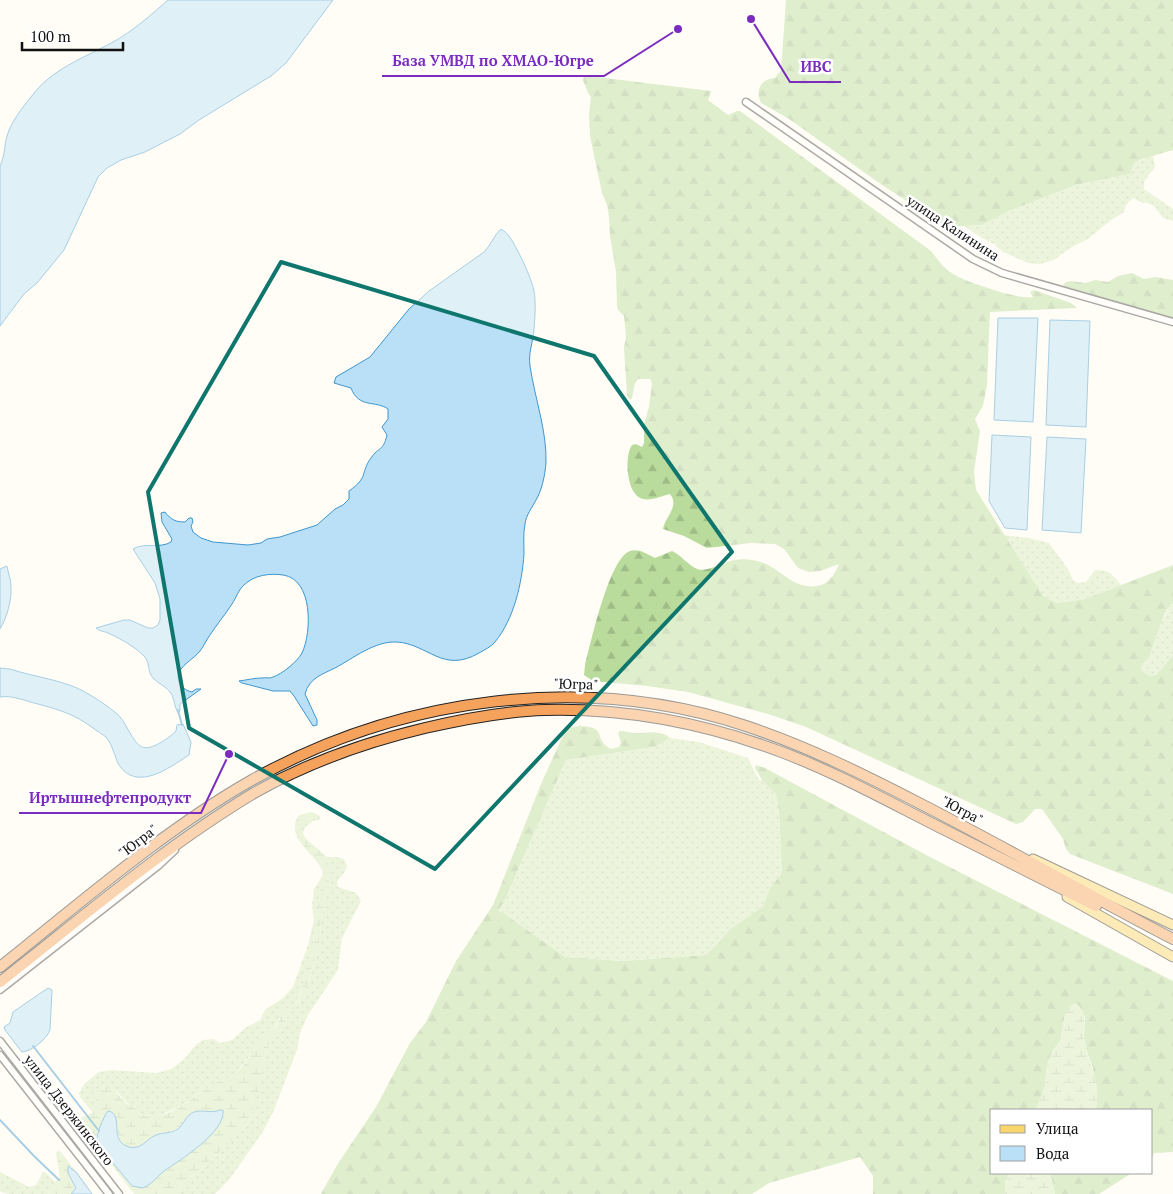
<svg xmlns="http://www.w3.org/2000/svg" width="1173" height="1194" viewBox="0 0 1173 1194" font-family="'PT Serif',serif">
<style>
.grass{fill:url(#grass-dots)}
.forest{fill:url(#forest-firs)}
.wetland{fill:url(#wetland-marsh);fill-rule:evenodd}
.water{fill:#b9e0f7;stroke:#3f96cf}
.lines{fill:none;stroke-linecap:round;stroke-linejoin:round}
.stream{stroke:#3f96cf;stroke-width:2}
.minor-casing{stroke:#444;stroke-width:9}
.major-casing{stroke:#222;stroke-width:11}
.highway-casing{stroke:#222;stroke-width:12}
.minor{stroke:#fff;stroke-width:6}
.major{stroke:#f9d66b;stroke-width:9}
.highway{stroke:#f5a25d;stroke-width:10}
.marked{fill:none;stroke:#0f766e;stroke-width:4;stroke-linejoin:round}
.labels{text-anchor:middle;stroke-width:5;stroke-linejoin:round;paint-order:stroke}
.street-label{font-size:14px;fill:#111;stroke:#fff}
.leader{fill:none;stroke:#7b2cbf;stroke-width:2}
.callout-dot{fill:#7b2cbf;stroke:#fff;stroke-width:2}
.callout-label{font-size:15px;text-anchor:middle;font-weight:bold;fill:#7b2cbf;stroke:#fff;stroke-width:5;stroke-linejoin:round;paint-order:stroke}
</style>
<defs>
<pattern id="grass-dots" width="8" height="8" patternUnits="userSpaceOnUse" patternTransform="scale(1.25)"><rect width="8" height="8" fill="#d5ebbd"/><path d="M2 2h.1M6 6h.1" fill="none" stroke="#b6c8a1" stroke-width="1.8" stroke-linecap="round"/></pattern>
<pattern id="forest-firs" width="22" height="20" patternUnits="userSpaceOnUse" patternTransform="scale(1.25)"><rect width="22" height="20" fill="#b9dc9c"/><path d="M5 1l3.5 6h-7zM16 11l3.5 6h-7z" fill="#9ebc85"/></pattern>
<pattern id="wetland-marsh" width="20" height="14" patternUnits="userSpaceOnUse" patternTransform="scale(1.25)"><rect width="20" height="14" fill="#d5ebbd"/><path d="M1 5h8M5 5V1M11 12h8M15 12V8" fill="none" stroke="#b6c8a1"/></pattern>
</defs>
<rect width="100%" height="100%" fill="#fffdf5"/>
<g class="grass">
<path d="M1153 155 1155 167 1144 182V189L1173 209V221L1163 218 1154 206 1147 203 1140 202 1133 198 1126 205 1124 212 1110 221 1088 239 1070 248 1054 260 1040 264 1028 263 1003 252 994 244 982 238 964 226 982 225 1009 211 1076 185 1130 174 1134 163Z"/>
<path d="M1003 535 1029 538 1049 543 1068 569 1073 580 1078 583 1086 582 1095 570C1110 570 1112 574 1121 585L1085 599 1057 603 1043 596Z"/>
<path d="M1173 601V655L1156 675 1149 676 1142 671 1141 666C1156 647 1159 621 1173 601Z"/>
<path d="M670 738 699 742 748 758 759 780H762L776 794 779 811 782 873 770 888 763 906 732 928 706 955 623 961 565 957 505 914 500 913 499 909 504 902 566 760 654 747Z"/>
<path d="M327 857H336L344 859 347 866C345 873 341 876 337 882L338 887 356 893 361 901 342 938 338 970 308 1015 300 1033 297 1050 274 1110 264 1130 229 1180 215 1194H177L184 1181 203 1168 247 1125 252 1114 266 1050 272 1040 282 1028 290 1011 299 1003 309 979 317 954 320 937 321 920 330 878V867Z"/>
<path d="M323 875 313 945 305 980 297 1001 294 1005 283 1011 274 1029 256 1048 236 1073 230 1078 210 1086 181 1106 161 1115 153 1117 141 1114 137 1107 130 1106 118 1093 104 1088 96 1098 93 1113 80 1097 79 1093 85 1083 99 1072 112 1070 156 1073 171 1069 182 1061 196 1045 203 1040 213 1039 220 1043 232 1040 245 1028 260 1020 265 1010 283 998 293 987 308 945 314 920 312 906 314 889Z"/>
<path d="M0 1172 29 1187 36 1185 43 1172H45L55 1182 48 1194H7L0 1191Z"/>
</g>
<g class="forest">
<path d="M786 0H1173V150L1142 159 1134 163 1130 174 1076 185 1009 211 982 225 947 227 882 185 789 119 761 103C755 91 760 79 775 78L781 70Z"/>
<path d="M589 76 711 91 708 100 728 115 737 111H740L931 251C938 260 945 270 955 275 966 282 1023 301 1033 297L1030 292 1034 290 1071 303 1077 308 990 312 987 385 983 406 975 419 980 431 974 472 976 490 1043 596 1057 603 1085 599 1173 565V601L1165 613 1149 656 1141 666 1142 671 1149 676 1156 675 1173 655V894L1070 854 1066 849 1063 839 1042 809H1035L1023 822 1016 824 806 727 768 714 688 692 647 686 593 681 584 675 585 665C591 643 609 558 630 551 639 548 647 554 655 558L672 551C682 556 688 565 697 569 706 573 724 562 734 560 741 559 750 559 757 561 778 565 792 590 816 586 830 584 834 575 839 564L820 571 809 572 798 568 784 549 775 544 751 543 707 548 684 536 663 529C665 517 680 506 670 494 662 496 651 501 643 499 626 495 624 456 632 445L636 444 642 447 644 443V424L649 407 652 383 650 379H638L635 383 632 398 630 400 627 396 624 348 626 337 624 316 618 310 617 306 616 272 610 236 609 216 607 205 602 193 590 136 589 114 591 97 588 93 583 80 584 77Z"/>
<path d="M1132 273 1144 279 1155 277 1173 280V319L1066 287 1063 285 1066 282 1071 281 1086 283 1095 280 1108 282 1118 276Z"/>
<path d="M580 726C609 727 592 739 611 749L619 747 621 743 618 733 620 731C625 731 628 732 633 733 645 734 660 729 670 738L654 747 566 760 504 902 499 909 500 913 505 914 565 957 623 961 706 955 732 928 763 906 770 888 782 873 779 811 776 794 762 780 755 768 756 765 765 768 930 857 1173 981V1152L1154 1153 1152 1158V1110H1095L1097 1103 1093 1068 1086 1049 1084 1036 1085 1016 1065 1014 1060 1041 1052 1052 1047 1065 1045 1086 1036 1110H992V1173H1006L1005 1194H873V1176L860 1157 769 1183 752 1194H321L337 1165 376 1107 410 1043 426 1022 456 961 493 905 541 784 565 731 571 727Z"/>
<path d="M1050 1173H1132L1099 1194H1055Z"/>
</g>
<g class="wetland">
<path d="M312 812 318 815 321 819 313 821 305 827 303 833 305 838 327 857 330 867V878L321 920 320 937 317 954 304 994 295 1008 290 1011 282 1028 272 1040 266 1050 259 1090 252 1114 247 1125 203 1168 184 1181 177 1194H134L81 1125 80 1118 92 1113 96 1098 104 1088C116 1087 120 1099 129 1105 132 1107 137 1107 141 1109V1114C167 1124 191 1097 212 1085 220 1080 229 1080 235 1074 243 1067 248 1058 254 1050 260 1042 268 1035 275 1028 279 1022 280 1016 283 1011 287 1006 294 1007 298 1000 306 982 305 963 313 945L323 872C316 853 283 838 299 815ZM195 1111 215 1112 219 1123C201 1145 189 1154 166 1170 159 1174 154 1181 148 1186L96 1137 104 1118 115 1116C117 1129 118 1156 140 1146 146 1144 150 1138 156 1135 163 1131 171 1134 178 1128 185 1123 187 1115 195 1111Z"/>
<path d="M1075 1003C1080 1006 1082 1009 1084 1014 1086 1022 1083 1030 1084 1038 1087 1063 1104 1085 1095 1110H1036L1045 1086 1047 1065 1052 1052 1060 1041 1065 1014 1069 1007Z"/>
<path d="M58 1151H60L94 1194 69 1166C67 1175 76 1183 75 1191L71 1194H48L55 1182 60 1178 56 1153Z"/>
<path d="M1006 1173H1050L1055 1194H1005Z"/>
</g>
<g class="water">
<path d="M168 0H333L286 63 271 76 199 120 180 134 145 152 121 160 107 168 98 177 64 250 37 283 24 294 0 326V166C5 156 4 146 7 136 11 122 22 108 31 97 51 69 84 58 113 42 133 31 151 15 168 0Z"/>
<path d="M501 229C504 231 507 233 509 236 517 247 532 279 534 291 536 303 535 317 534 329 533 342 528 354 530 366 535 399 547 431 546 463 545 475 542 490 536 500 532 508 526 515 525 524 523 534 524 544 524 554 522 583 514 619 495 642 491 647 484 650 479 653 443 674 428 644 397 642 374 641 354 658 335 668 323 674 309 678 305 694L317 720V725L313 726 294 696 290 691H273L242 683 239 681C247 680 254 678 262 678 265 677 270 679 273 677 282 674 297 662 302 653 312 632 313 579 283 575 270 573 254 575 244 585 239 589 236 598 232 604 225 615 217 624 210 635 206 640 204 646 200 651 194 659 179 666 178 676 178 685 184 690 192 692L196 689H201L180 704V711L178 713C174 706 175 699 170 692 164 684 154 683 150 673 148 667 149 660 143 655 135 647 121 639 110 634 105 631 100 632 96 628L124 620H130L148 628H153L158 625 160 620V599L155 583 133 549C144 542 160 549 171 542L172 539 162 522 161 513 165 512C171 520 176 522 185 522L189 518H192L193 522 191 526 193 532 201 538 213 542 248 545 261 543 267 539 280 537 317 525 335 509 343 505 349 499V491C369 477 360 473 371 458 379 446 383 452 387 435L382 427 388 419V409C376 400 359 409 351 388L334 383 336 377 370 357 409 309 429 291 484 252C491 245 494 235 501 229Z"/>
<path d="M998 318H1038L1033 422 994 420Z"/>
<path d="M1050 320 1090 321 1086 427 1046 425Z"/>
<path d="M992 435 1031 437 1027 530 1005 528 989 501Z"/>
<path d="M1047 437 1086 439 1081 533 1042 530Z"/>
<path d="M7 566C8 573 11 579 11 586 12 599 7 618 0 629V569Z"/>
<path d="M0 668 10 669C31 676 56 679 77 688 90 694 105 704 116 713 126 720 132 743 142 747 151 751 169 738 176 731L177 725 183 724 191 742 189 755C169 768 137 792 119 765 114 756 113 745 106 737 102 734 97 731 93 728 74 714 60 710 38 704 25 701 13 695 0 697Z"/>
<path d="M48 988 52 990 50 1030C46 1040 32 1051 22 1052L5 1030 4 1027 10 1023 13 1012Z"/>
<path d="M220 1110H223C226 1132 180 1160 164 1171 157 1177 152 1184 143 1188L132 1186 97 1144C95 1137 103 1117 108 1111 120 1113 115 1128 118 1137 121 1146 132 1150 140 1146 146 1143 150 1137 156 1135 163 1132 171 1134 178 1129 184 1124 186 1115 194 1112 202 1109 211 1114 220 1110Z"/>
<path d="M68 1166 76 1172 92 1194H71L76 1188 68 1173Z"/>
</g>
<g class="lines">
<g class="stream">
<path d="M178 710 182 725"/>
<path d="M33 1046 99 1131"/>
<path d="M0 1120 34 1156 59 1180"/>
</g>
<g class="minor-casing">
<g id="minor">
<path d="M746 102 973 259 1002 273 1173 322"/>
<path d="M0 990 158 866 175 850"/>
<path d="M0 1041 119 1194"/>
<path d="M0 1055 109 1194"/>
</g>
</g>
<g class="major-casing">
<g id="major">
<path d="M1033 859 1173 925"/>
<path d="M1067 897 1173 957"/>
</g>
</g>
<g class="highway-casing">
<g id="highway">
<path d="M0 967C80 903 164 830 252 780 400 697 584 672 746 726 806 746 863 774 919 803 1005 847 1088 895 1173 939"/>
<path d="M0 982C83 917 164 847 254 793 307 763 366 742 425 728 464 719 505 711 545 710 626 708 708 724 784 753 839 774 891 803 943 829 994 855 1045 880 1096 906"/>
</g>
</g>
<use href="#minor" class="minor"/>
<use href="#major" class="major"/>
<use href="#highway" class="highway"/>
</g>
<path d="M0 0H1173V1194H0ZM281 262 594 356 732 552 435 869 189 728 148 492Z" fill="#fffdf5" fill-opacity=".55" fill-rule="evenodd"/>
<path class="marked" d="M281 262 594 356 732 552 435 869 189 728 148 492Z"/>
<g class="labels">
<g class="street-label">
<text transform="translate(953 228) rotate(33)" y="5">улица Калинина</text>
<text transform="translate(576 684) rotate(2)" y="5">"Югра"</text>
<text transform="translate(962 810) rotate(28)" y="5">"Югра"</text>
<text transform="translate(138 841) rotate(-37)" y="5">"Югра"</text>
<text transform="translate(69 1110) rotate(52)" y="5">улица Дзержинского</text>
</g>
</g>
<path class="leader" d="M678 29L604 76H382M751 19L790 82H841M229 754L201 813H19"/>
<g class="callout-dot">
<circle cx="678" cy="29" r="5"/>
<circle cx="751" cy="19" r="5"/>
<circle cx="229" cy="754" r="5"/>
</g>
<g class="callout-label">
<text x="493" y="66">База УМВД по ХМАО-Югре</text>
<text x="816" y="72">ИВС</text>
<text x="110" y="803">Иртышнефтепродукт</text>
</g>
<rect x="990" y="1109" width="162" height="65" fill="#ffffff" stroke="#a0a0a0"/>
<rect x="1000" y="1125" width="25" height="8" fill="#f9d66b" stroke="#a0a0a0"/>
<text x="1036" y="1134" font-size="15" fill="#111111">Улица</text>
<rect x="1000" y="1146" width="25" height="15" fill="#b9e0f7" stroke="#a0a0a0"/>
<text x="1036" y="1159" font-size="15" fill="#111111">Вода</text>
<path d="M22 42v8h101v-8" fill="none" stroke="#111111" stroke-width="2.5"/>
<text x="30" y="42" font-size="15" fill="#111111" stroke="#ffffff" stroke-width="4" paint-order="stroke">100 m</text>
</svg>
